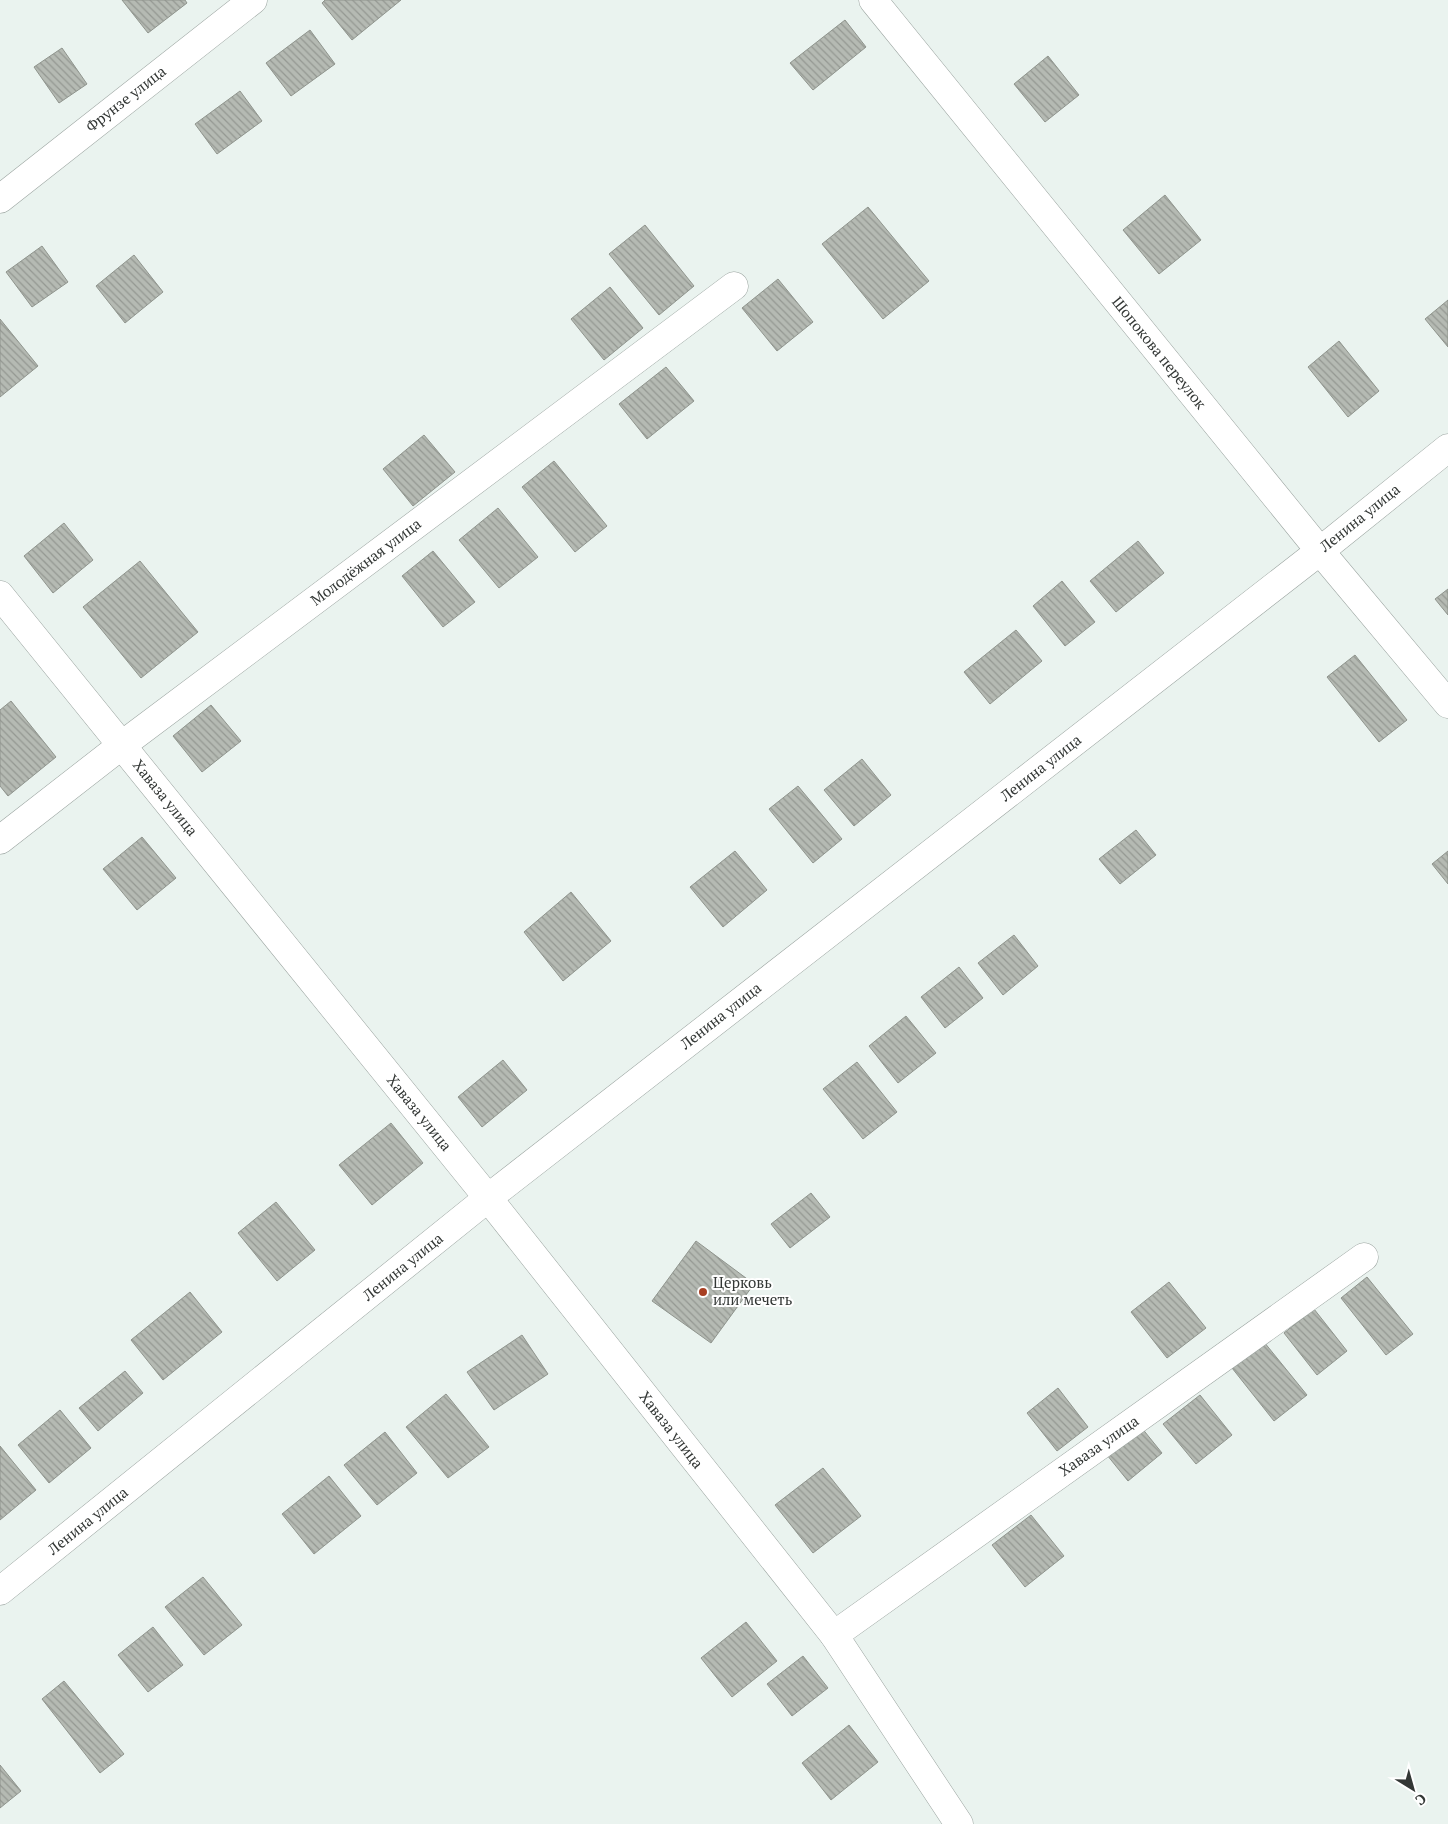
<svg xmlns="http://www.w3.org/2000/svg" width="1448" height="1824" viewBox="0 0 1448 1824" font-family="'PT Serif',serif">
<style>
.building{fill:url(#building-back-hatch);stroke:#8f948d}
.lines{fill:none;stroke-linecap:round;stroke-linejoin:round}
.minor-casing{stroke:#9ba4a0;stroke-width:29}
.minor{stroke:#fff;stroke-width:28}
.poi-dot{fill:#a83f22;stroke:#fff;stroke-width:2}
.labels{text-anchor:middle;stroke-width:4;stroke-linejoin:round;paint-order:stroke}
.street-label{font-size:15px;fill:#333735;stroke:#fff}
.poi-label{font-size:15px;fill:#333735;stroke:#fff;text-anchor:start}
</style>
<defs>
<pattern id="building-back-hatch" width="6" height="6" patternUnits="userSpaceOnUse" patternTransform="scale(1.25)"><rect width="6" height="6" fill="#b5bab3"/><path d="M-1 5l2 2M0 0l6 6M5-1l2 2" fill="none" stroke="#949892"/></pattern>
</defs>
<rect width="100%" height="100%" fill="#eaf3ef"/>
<g class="building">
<path d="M122 0H185L187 3 148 33Z"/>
<path d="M325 0H401L352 40 322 3Z"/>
<path d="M845 20 866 47 813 90 790 63Z"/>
<path d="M310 30 335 64 291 96 266 63Z"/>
<path d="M62 48 87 84 59 103 34 67Z"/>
<path d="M1048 56 1079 95 1045 122 1014 84Z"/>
<path d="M240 91 262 121 217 154 195 124Z"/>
<path d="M1165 195 1201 240 1159 274 1123 230Z"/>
<path d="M868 207 929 281 883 319 822 244Z"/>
<path d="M645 225 694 286 659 315 609 254Z"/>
<path d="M42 246 68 282 32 307 6 272Z"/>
<path d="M134 255 163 292 125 323 96 286Z"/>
<path d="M778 279 813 322 777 351 742 308Z"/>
<path d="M610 287 643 328 604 360 571 319Z"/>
<path d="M1448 300V347L1425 319Z"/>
<path d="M0 319 38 366 0 397Z"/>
<path d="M1339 341 1379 391 1348 417 1308 367Z"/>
<path d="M666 367 694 401 647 439 619 404Z"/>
<path d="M424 435 455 472 413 506 383 469Z"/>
<path d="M554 461 607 526 575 552 522 487Z"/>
<path d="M498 508 538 557 499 588 459 540Z"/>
<path d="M64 523 93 560 53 593 24 556Z"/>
<path d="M1138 541 1164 573 1116 612 1090 581Z"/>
<path d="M433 551 475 602 443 627 402 576Z"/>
<path d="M140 561 198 632 141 678 83 607Z"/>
<path d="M1062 581 1095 622 1065 646 1033 606Z"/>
<path d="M1448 589V615L1435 599Z"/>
<path d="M1016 630 1042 661 990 704 964 672Z"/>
<path d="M1355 655 1407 720 1379 742 1327 677Z"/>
<path d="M11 701 56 757 8 796 0 786V710Z"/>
<path d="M211 705 241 741 202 772 173 736Z"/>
<path d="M862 759 891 795 854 826 824 790Z"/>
<path d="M798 786 842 839 813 863 769 809Z"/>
<path d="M1136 830 1156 855 1120 884 1099 859Z"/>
<path d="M142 837 176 878 137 910 103 869Z"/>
<path d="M735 851 767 890 723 927 690 887Z"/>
<path d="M1448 851V884L1432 864Z"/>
<path d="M571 892 611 941 563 981 524 932Z"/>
<path d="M1014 935 1038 966 1003 995 978 963Z"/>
<path d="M959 967 983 998 945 1028 921 997Z"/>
<path d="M906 1016 936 1053 898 1083 869 1046Z"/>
<path d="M503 1060 527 1090 482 1127 458 1097Z"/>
<path d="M857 1062 897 1112 863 1139 823 1089Z"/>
<path d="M391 1123 423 1163 372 1205 339 1165Z"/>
<path d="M811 1193 830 1217 790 1248 771 1224Z"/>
<path d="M276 1202 315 1250 277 1281 238 1233Z"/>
<path d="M696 1241 754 1284 711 1343 652 1301Z"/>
<path d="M1367 1277 1413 1334 1386 1355 1341 1298Z"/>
<path d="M1169 1282 1206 1328 1167 1358 1131 1312Z"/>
<path d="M190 1292 222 1332 163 1380 131 1340Z"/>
<path d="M1314 1309 1347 1351 1317 1375 1284 1333Z"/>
<path d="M522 1335 548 1374 494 1410 467 1372Z"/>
<path d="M1264 1342 1307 1395 1274 1421 1232 1368Z"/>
<path d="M125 1371 143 1393 98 1431 79 1408Z"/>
<path d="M1058 1388 1088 1427 1057 1451 1027 1413Z"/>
<path d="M446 1394 489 1447 448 1478 406 1427Z"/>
<path d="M1200 1395 1232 1435 1196 1464 1163 1424Z"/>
<path d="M60 1410 91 1448 49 1483 18 1445Z"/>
<path d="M1141 1427 1162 1453 1128 1481 1107 1455Z"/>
<path d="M385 1432 417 1473 377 1505 344 1465Z"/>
<path d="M0 1446 36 1490 0 1520Z"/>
<path d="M823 1468 861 1516 813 1553 775 1505Z"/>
<path d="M329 1476 361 1516 314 1554 282 1514Z"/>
<path d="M1031 1515 1064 1556 1025 1587 992 1545Z"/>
<path d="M203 1577 242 1625 204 1655 165 1607Z"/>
<path d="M746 1622 777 1661 732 1697 701 1658Z"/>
<path d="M153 1627 183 1665 148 1692 118 1655Z"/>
<path d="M803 1656 828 1688 792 1716 767 1684Z"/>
<path d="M64 1681 124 1754 100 1773 42 1699Z"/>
<path d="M849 1725 878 1762 831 1800 802 1763Z"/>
<path d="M0 1765 21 1791 0 1808Z"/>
</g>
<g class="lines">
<g class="minor-casing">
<g id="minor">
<path d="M873 0 1320 551 1448 704"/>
<path d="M0 199 253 0"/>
<path d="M0 595 488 1198 834 1635 959 1824"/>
<path d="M0 840 122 745 734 286"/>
<path d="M0 1591 488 1198 1320 551 1448 448"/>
<path d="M834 1635 1364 1257"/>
</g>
</g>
<use href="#minor" class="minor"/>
</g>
<circle class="poi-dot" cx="703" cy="1292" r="5"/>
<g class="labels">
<g class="street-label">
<text transform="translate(126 99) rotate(-38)" y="5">Фрунзе улица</text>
<text transform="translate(1159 353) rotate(51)" y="5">Шопокова переулок</text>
<text transform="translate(1360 518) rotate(-39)" y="5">Ленина улица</text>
<text transform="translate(366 562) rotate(-37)" y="5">Молодёжная улица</text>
<text transform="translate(1041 768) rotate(-38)" y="5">Ленина улица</text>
<text transform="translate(165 798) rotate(51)" y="5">Хаваза улица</text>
<text transform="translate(721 1016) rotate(-38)" y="5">Ленина улица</text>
<text transform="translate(419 1113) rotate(51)" y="5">Хаваза улица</text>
<text transform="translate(403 1267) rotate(-39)" y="5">Ленина улица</text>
<text transform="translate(671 1430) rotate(52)" y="5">Хаваза улица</text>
<text transform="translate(1099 1446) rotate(-35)" y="5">Хаваза улица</text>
<text transform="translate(88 1521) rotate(-39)" y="5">Ленина улица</text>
</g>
<g class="poi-label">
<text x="713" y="1288">Церковь<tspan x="713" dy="17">или мечеть</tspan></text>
</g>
</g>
<g transform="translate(1413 1789) rotate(143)" stroke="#ffffff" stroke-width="4" paint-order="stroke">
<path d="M0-4L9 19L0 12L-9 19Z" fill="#333735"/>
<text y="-8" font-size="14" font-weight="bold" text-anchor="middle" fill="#333735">С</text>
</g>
</svg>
